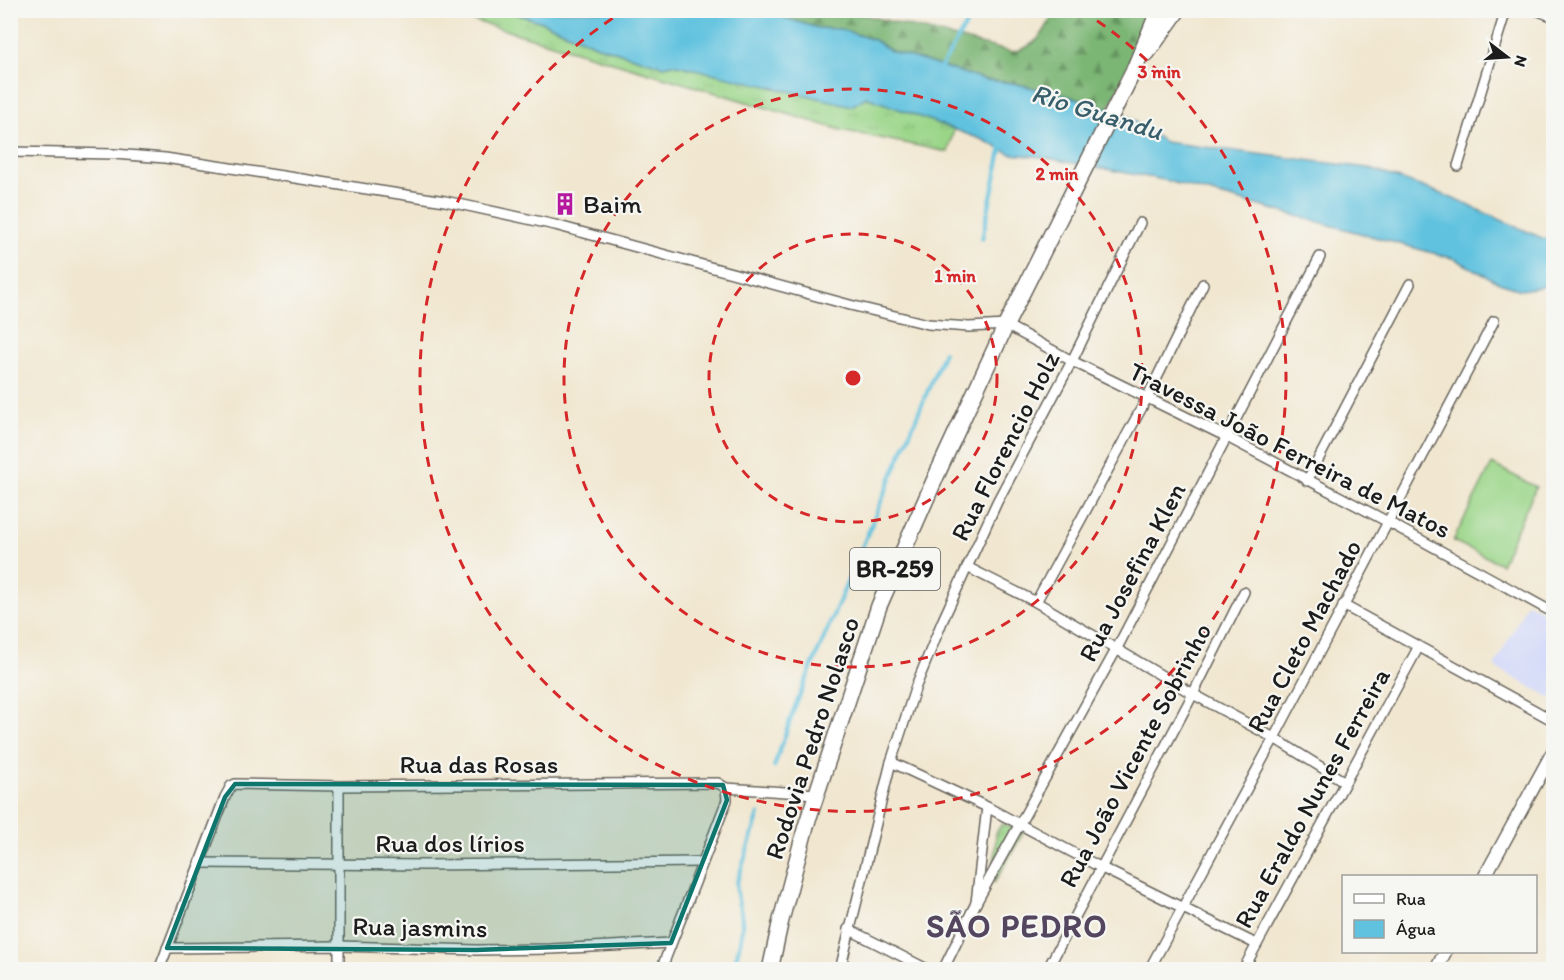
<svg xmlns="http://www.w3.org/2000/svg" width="1564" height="980" viewBox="0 0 1564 980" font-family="Itim,sans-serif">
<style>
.built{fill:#d3d9f9}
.grass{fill:url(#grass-tufts);stroke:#5b7852;stroke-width:1.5}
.forest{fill:url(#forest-firs);stroke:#4c6948;stroke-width:1.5}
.garden{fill:#9ad588;stroke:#5b7852;stroke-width:1.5}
.water{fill:#60c2df;stroke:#3e6f7e;stroke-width:1.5}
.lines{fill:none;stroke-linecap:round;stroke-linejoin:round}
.stream{stroke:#60c2df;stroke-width:4}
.minor-casing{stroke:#67635b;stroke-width:12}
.tertiary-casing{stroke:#67635b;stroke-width:15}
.trunk-casing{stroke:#67635b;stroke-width:18}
.minor{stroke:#fff;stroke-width:9}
.tertiary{stroke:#fff;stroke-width:12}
.trunk{stroke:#fff;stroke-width:15}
.marked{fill:#0f766e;fill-opacity:0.2;stroke:#0f766e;stroke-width:4.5;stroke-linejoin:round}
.ring{fill:none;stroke:#d62828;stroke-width:3;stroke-dasharray:10 8}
.labels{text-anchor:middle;stroke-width:4.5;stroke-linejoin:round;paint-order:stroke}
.shield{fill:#f6f6f2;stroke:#5d5d5c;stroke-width:1.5}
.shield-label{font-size:24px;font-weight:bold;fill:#1c1c1c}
.poi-label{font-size:26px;fill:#1c1c1c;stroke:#f6f6f2;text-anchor:start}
.street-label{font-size:26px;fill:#1c1c1c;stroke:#f6f6f2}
.water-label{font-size:27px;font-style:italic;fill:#375e6a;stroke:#f6f6f2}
.district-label{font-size:32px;font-weight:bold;letter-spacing:1.5px;fill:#53465e;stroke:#f6f6f2}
.centre{fill:#d62828;stroke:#f6f6f2;stroke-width:3}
.ring-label{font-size:18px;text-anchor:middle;font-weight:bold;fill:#d62828;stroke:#f6f6f2;stroke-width:4.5;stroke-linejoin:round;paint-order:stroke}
</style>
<defs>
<pattern id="grass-tufts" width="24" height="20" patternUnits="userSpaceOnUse" patternTransform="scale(1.5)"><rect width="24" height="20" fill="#9ad588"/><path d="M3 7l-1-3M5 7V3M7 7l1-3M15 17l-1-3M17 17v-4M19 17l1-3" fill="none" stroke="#84b675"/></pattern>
<pattern id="forest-firs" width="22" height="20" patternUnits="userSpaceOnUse" patternTransform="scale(1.5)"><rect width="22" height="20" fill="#7bb674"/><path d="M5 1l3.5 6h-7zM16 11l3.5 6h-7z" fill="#64935e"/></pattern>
</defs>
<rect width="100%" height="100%" fill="#f6f6f2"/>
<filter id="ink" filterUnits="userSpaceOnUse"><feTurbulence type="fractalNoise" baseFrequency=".0167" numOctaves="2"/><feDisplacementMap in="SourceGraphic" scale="12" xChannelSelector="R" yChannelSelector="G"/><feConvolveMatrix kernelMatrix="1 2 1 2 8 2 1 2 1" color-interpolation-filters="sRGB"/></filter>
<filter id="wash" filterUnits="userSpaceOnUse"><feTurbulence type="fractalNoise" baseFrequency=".008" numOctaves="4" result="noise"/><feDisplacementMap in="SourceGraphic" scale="24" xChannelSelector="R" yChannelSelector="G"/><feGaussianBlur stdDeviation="1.35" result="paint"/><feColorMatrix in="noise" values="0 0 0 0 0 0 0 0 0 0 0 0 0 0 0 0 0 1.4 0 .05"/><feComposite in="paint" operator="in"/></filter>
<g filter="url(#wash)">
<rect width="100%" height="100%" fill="#f1e7d0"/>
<path class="built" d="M1527 603 1553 617V699L1494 667Z"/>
<g class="grass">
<path d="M441 11H506L542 22 598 46 663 66 673 64 866 97 954 129 948 152 841 130Z"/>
<path d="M1002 824 1023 833 994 883 996 833Z"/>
</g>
<path class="forest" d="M762 11H849L1012 52C1036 47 1046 33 1053 11H1153L1109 108 1088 101 1014 83 986 80 891 51 874 40 840 29 818 28Z"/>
<path class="garden" d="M1492 464 1536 487 1501 564 1453 541Z"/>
<path class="water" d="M506 11H762L818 28 840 29 874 40 891 51 986 80 1013 83 1088 101 1125 115 1165 142 1368 168 1440 193 1542 238 1553 239V285L1521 290 1499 283 1455 259 1308 219 1164 180 1041 157 1011 154 983 140 866 97 852 106 673 64 663 66 598 46 542 22Z"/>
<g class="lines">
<g class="stream">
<path d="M940 69 975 10"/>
<path d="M982 239 1002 146"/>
<path d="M774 767 794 709 944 352"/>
<path d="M733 970C737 954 743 937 742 921 741 908 735 896 737 882L759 814"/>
</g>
</g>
</g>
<g filter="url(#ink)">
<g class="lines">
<g class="minor-casing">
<g id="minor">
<path d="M1536 10 1554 17"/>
<path d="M10 152 114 154 165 158 445 201 555 225 850 305 928 324 969 327 1006 325 1072 361 1227 437 1388 522 1554 613"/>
<path d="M1458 166 1506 10"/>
<path d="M1307 481 1410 284"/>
<path d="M967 567 1036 602 1193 694 1274 738 1345 782"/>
<path d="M1036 602 1147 398 1203 284"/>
<path d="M1343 605 1554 721"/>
<path d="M891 762 987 807 1100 867 1256 944"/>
<path d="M339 786V970"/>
<path d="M199 863 428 865 702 862"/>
<path d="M976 903 1116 650 1320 257"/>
<path d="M848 929 929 970"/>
<path d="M167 948 339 946 476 950 551 949 671 943"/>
<path d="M159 970 225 797 231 786 235 784 339 786 718 783 726 788 816 794"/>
<path d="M661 970 727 800 726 788"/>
<path d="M840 970 891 762 916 686 942 622 997 502 1072 361 1140 223"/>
<path d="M943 970 976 903 987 807"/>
<path d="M1047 970 1193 694 1244 592"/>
<path d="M1149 970 1274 738 1494 321"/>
<path d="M1243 970 1418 648"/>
</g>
</g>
<g class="tertiary-casing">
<g id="tertiary">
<path d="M1485 876 1554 750"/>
<path d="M1436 970 1445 952"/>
</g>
</g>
<g class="trunk-casing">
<g id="trunk">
<path d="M1147 53 1178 10"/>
<path d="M770 970 780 924 806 826 879 606 938 472 1006 325 1133 72 1159 10"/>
</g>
</g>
<use href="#minor" class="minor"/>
<use href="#tertiary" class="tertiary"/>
<use href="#trunk" class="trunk"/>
</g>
</g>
<path class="marked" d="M235 784 723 785 727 800 671 943 476 950 167 948 225 797Z"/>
<g class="ring">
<circle cx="853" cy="378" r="144"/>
<circle cx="853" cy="378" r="289"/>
<path d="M1082 11A433 433 0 1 1 624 11"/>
</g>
<defs>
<g id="building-bare" transform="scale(1.8)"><path d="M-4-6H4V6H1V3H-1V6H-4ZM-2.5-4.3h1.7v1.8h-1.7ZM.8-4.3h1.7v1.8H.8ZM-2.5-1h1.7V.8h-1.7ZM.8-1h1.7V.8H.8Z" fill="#b5179e" stroke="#f6f6f2" stroke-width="2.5" paint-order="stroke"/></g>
</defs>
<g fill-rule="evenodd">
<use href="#building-bare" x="565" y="204"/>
</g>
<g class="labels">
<rect class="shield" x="850" y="548" width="90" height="42" rx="4.5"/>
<g class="shield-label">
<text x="895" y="577">BR-259</text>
</g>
<g class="poi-label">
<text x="583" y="213">Baim</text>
</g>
<g class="street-label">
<text transform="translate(1005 446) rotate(-63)" y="9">Rua Florencio Holz</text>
<text transform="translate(1290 450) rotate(27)" y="9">Travessa João Ferreira de Matos</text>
<text transform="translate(1132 572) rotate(-62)" y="9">Rua Josefina Klen</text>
<text transform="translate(1304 636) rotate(-62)" y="9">Rua Cleto Machado</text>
<text transform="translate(812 738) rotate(-72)" y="9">Rodovia Pedro Nolasco</text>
<text transform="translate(1135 755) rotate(-62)" y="9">Rua João Vicente Sobrinho</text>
<text x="479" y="773">Rua das Rosas</text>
<text transform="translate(1312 798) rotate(-61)" y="9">Rua Eraldo Nunes Ferreira</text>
<text x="450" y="852">Rua dos lírios</text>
<text transform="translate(420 927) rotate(1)" y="9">Rua jasmins</text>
</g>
<g class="water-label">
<text transform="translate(1097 112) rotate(17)" y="9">Rio Guandu</text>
</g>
<g class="district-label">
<text x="1017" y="937">SÃO PEDRO</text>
</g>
</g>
<circle cx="853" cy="378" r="9" class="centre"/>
<g class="ring-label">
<text x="1159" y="78">3 min</text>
<text x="1057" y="180">2 min</text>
<text x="955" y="282">1 min</text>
</g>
<rect width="1564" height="980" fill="none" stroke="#f6f6f2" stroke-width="36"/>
<rect x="1342" y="875" width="195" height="78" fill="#f6f6f2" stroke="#9f9f9c" stroke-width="1.5"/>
<rect x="1354" y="894" width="30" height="9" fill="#ffffff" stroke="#9f9f9c" stroke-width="1.5"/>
<text x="1396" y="905" font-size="18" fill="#1c1c1c">Rua</text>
<rect x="1354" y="920" width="30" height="18" fill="#60c2df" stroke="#9f9f9c" stroke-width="1.5"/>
<text x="1396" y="935" font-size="18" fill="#1c1c1c">Água</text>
<g transform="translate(1507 57) rotate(107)" stroke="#f6f6f2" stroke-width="4.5" paint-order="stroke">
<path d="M0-4.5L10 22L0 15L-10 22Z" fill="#1c1c1c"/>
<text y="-9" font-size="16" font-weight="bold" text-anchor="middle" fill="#1c1c1c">N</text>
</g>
</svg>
